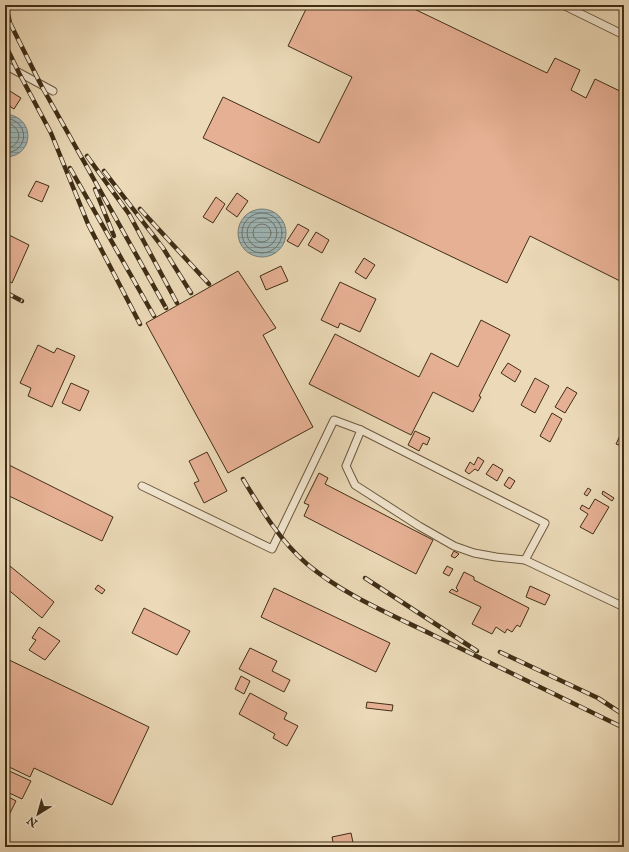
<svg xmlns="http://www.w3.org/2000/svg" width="629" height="852" viewBox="0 0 629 852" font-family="'IM FELL English',serif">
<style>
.water{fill:url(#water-rules);stroke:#788078}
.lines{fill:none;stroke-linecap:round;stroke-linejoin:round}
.shore{stroke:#6f7268;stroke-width:1}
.building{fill:#e6b094;stroke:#402e16}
.service-casing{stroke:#6b593e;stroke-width:9}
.service{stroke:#f2e6d0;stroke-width:7}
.rail-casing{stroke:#402e16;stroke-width:4.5}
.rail{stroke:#f2e6d0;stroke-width:3;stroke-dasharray:9;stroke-linecap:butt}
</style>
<defs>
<pattern id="water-rules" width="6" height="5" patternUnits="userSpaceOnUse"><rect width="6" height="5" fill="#9eb7b9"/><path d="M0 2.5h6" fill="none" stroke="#829595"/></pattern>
</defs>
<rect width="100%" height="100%" fill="#ebd9b7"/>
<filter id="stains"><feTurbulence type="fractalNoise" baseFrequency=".005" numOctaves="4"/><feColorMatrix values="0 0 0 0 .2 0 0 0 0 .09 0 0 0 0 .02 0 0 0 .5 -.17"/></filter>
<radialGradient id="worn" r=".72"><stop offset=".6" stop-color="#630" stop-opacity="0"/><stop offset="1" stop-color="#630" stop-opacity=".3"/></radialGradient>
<g class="water">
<path d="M5 114C36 116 35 157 5 157Z"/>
<circle cx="262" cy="233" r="24"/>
</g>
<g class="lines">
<g class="shore">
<path d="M5 118C30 120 30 152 5 153"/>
<path d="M5 123C23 124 24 148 5 148"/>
<circle cx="262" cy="233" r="20"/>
<circle cx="262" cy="233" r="15"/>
<circle cx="262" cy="233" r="9"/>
</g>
</g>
<g class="building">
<path d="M308 5H406L547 73 555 58 580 70 571 90 586 98 595 79 624 93V283L530 236 507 283 203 138 223 97 319 143 352 77 288 46Z"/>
<path d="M5 88 21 98 14 109 5 103Z"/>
<path d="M36 181 49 186 42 202 28 196Z"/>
<path d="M237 193 248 201 237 217 226 209Z"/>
<path d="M216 197 225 204 213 223 203 217Z"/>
<path d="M298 224 309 230 298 247 287 241Z"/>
<path d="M316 232 329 240 322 253 308 245Z"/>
<path d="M9 235 29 245 12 283 5 279V243Z"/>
<path d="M364 258 375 265 366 279 355 272Z"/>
<path d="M281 266 288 281 266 290 260 276Z"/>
<path d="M238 271 276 328 263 335 313 427 228 473 146 323Z"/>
<path d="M340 282 376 299 360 332 340 323 338 328 321 320Z"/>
<path d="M481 320 510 335 479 396 481 397 473 412 433 392 411 435 309 384 335 334 419 377 431 353 458 367Z"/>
<path d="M38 345 54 353 57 348 75 356 52 407 28 396 31 388 20 383Z"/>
<path d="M508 363 521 371 515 382 501 373Z"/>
<path d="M535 378 549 386 535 413 521 405Z"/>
<path d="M71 383 89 391 80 411 62 403Z"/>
<path d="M567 387 577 393 565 413 555 407Z"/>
<path d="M552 413 562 419 550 442 540 436Z"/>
<path d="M624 427V447L616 444Z"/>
<path d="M415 431 430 438 427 445 423 443 419 451 408 445Z"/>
<path d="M207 452 227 491 204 503 194 483 199 481 189 461Z"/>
<path d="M478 457 484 461 478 471 475 469 469 474 465 471 470 462 474 465Z"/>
<path d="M5 463 113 517 102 541 5 494Z"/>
<path d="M493 464 503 470 497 481 486 474Z"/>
<path d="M319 473 328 478 325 484 433 540 416 574 304 516 309 505 304 503Z"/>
<path d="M509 477 515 481 510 489 504 485Z"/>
<path d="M588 488 591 490 587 496 584 494Z"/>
<path d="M603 491 614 498 612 501 602 494Z"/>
<path d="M595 499 609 507 593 534 580 527 588 514 580 509 582 505 589 509Z"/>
<path d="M454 551 459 554 455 558 451 556Z"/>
<path d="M5 562 54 602 42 618 5 587Z"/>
<path d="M447 566 453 569 449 576 443 573Z"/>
<path d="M464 572 474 577V580L529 608 520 627 517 625 512 632 507 629 505 633 496 627 492 634 472 624 481 607 449 592 452 589 457 592 458 590 456 588Z"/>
<path d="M98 585 105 590 102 594 95 589Z"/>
<path d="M530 586 550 595 545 605 526 597Z"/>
<path d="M274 588 390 643 376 672 261 617Z"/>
<path d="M144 608 190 631 177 655 132 633Z"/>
<path d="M39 627 60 641 45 660 29 650 36 640 32 638Z"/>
<path d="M250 648 277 661 272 671 290 680 284 692 239 669Z"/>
<path d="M5 658 149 727 112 805 34 768 30 777 5 765Z"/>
<path d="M241 676 250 681 244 694 235 689Z"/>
<path d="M250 693 287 713 284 719 298 726 287 746 273 738 275 734 239 714Z"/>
<path d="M367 702 393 705 392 711 366 708Z"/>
<path d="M5 769 31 781 22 799 5 791Z"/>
<path d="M5 795 16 801 5 823Z"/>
<path d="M351 833 354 847H334L332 837Z"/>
</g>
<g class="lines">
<g class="service-casing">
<g id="service">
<path d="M563 5 624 35"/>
<path d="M5 65 53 91"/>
<path d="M361 430 346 466 355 485 419 526 454 546 474 553 496 557 525 560 624 607"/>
<path d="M142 486 272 549 334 420 361 430 545 523 525 560"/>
</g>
</g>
<use href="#service" class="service"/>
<g class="rail-casing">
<g id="rail">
<path d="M6 5 10 23 41 85 166 308"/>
<path d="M5 44 19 73 51 133 88 224 140 324"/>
<path d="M87 156 129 214 177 303"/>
<path d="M70 168 154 316"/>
<path d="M104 171 163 248 191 293"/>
<path d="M95 189 114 236"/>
<path d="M140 209 209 284"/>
<path d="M5 292 22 301"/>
<path d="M243 479C261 509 280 541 307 564 344 595 390 614 433 635 497 666 560 697 624 728"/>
<path d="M365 578 477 651"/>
<path d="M500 652 598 698 624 715"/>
</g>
</g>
<use href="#rail" class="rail"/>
</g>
<rect width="629" height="852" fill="none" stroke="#ebd9b7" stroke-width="20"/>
<rect x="6" y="6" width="617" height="840" fill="none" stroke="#402e16" stroke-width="2"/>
<rect x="10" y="10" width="609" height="832" fill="none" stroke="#402e16"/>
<g transform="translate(38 814) rotate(217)" stroke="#f2e6d0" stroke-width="3" paint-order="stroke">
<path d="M0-3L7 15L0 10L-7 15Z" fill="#402e16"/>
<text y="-6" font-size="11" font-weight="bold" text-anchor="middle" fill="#402e16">N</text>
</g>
<rect width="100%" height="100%" filter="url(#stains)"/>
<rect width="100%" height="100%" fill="url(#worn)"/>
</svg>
